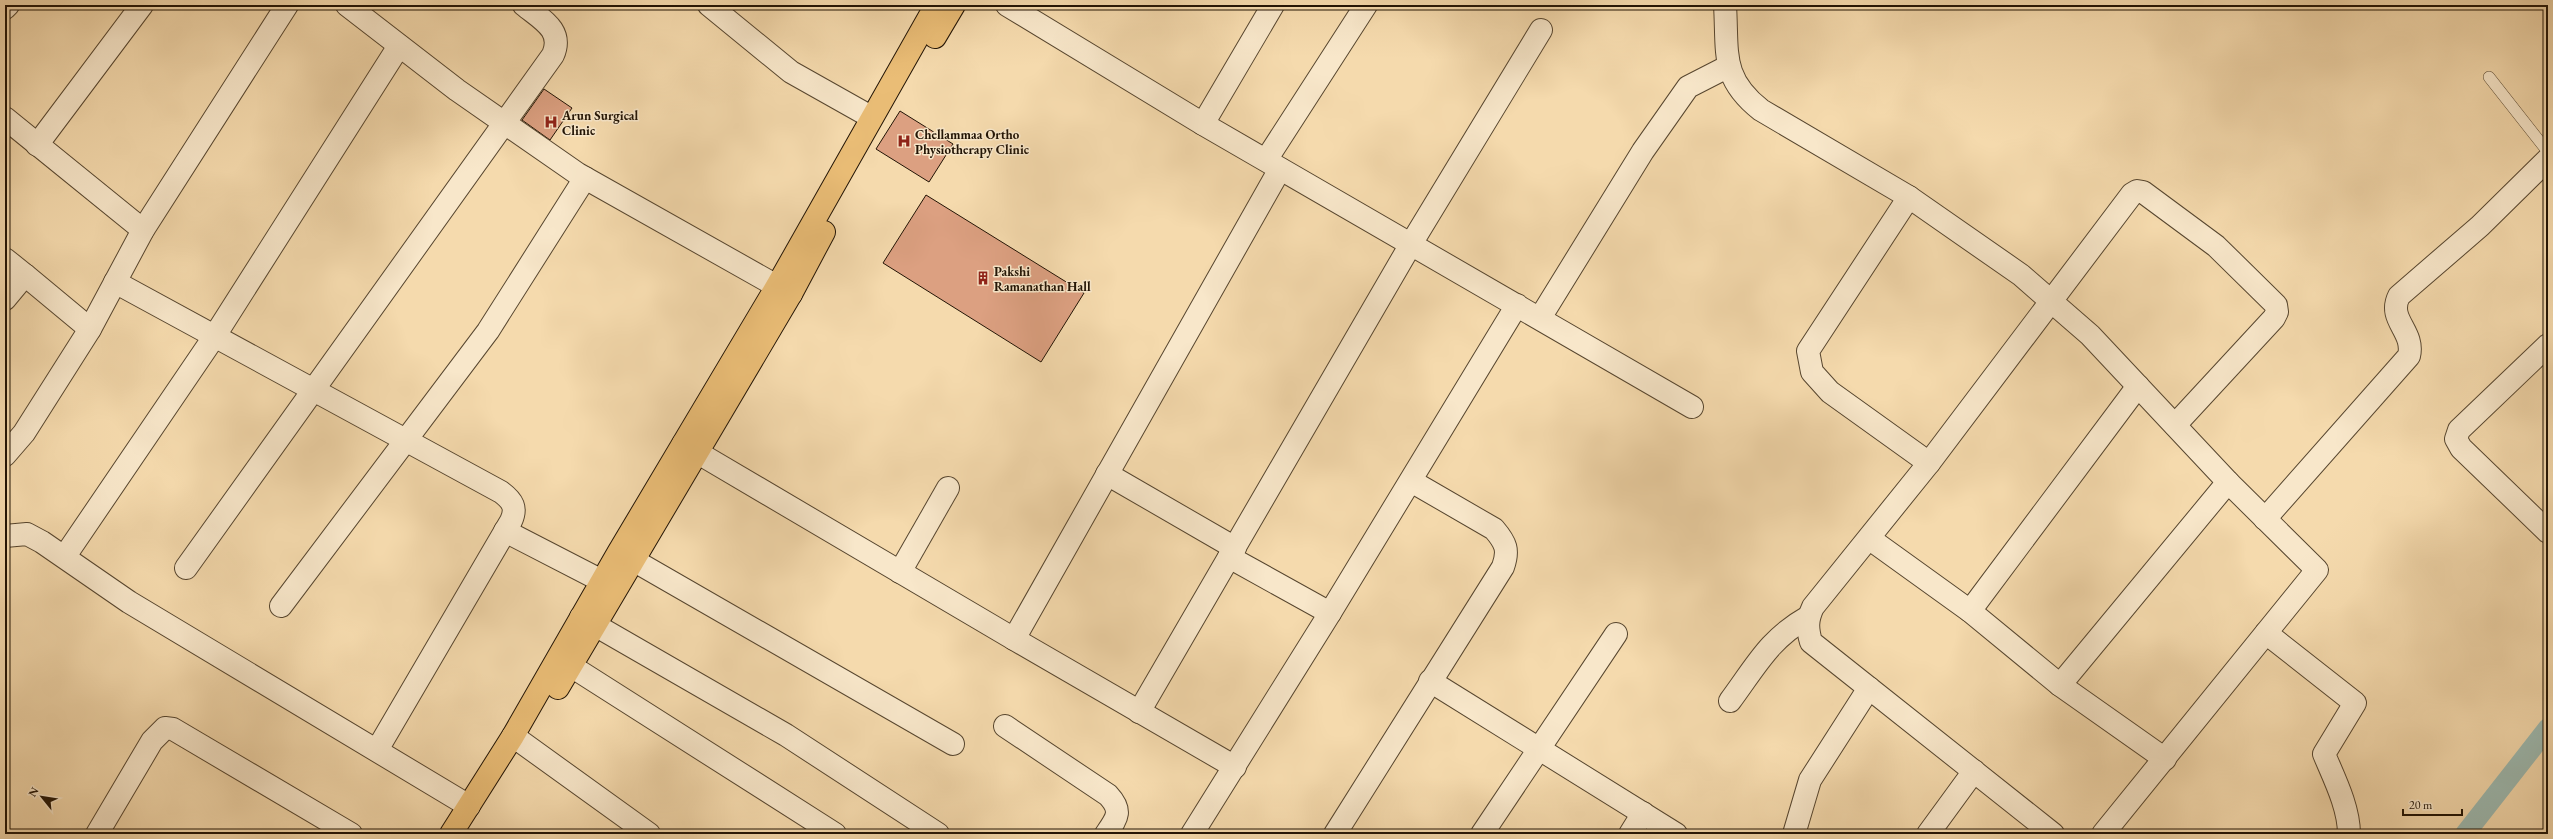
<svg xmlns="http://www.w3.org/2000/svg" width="2553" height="839" viewBox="0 0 2553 839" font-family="'EB Garamond',serif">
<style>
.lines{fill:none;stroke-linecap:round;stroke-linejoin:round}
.canal{stroke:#9dbab1;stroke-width:20}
.building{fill:#dca081;stroke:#221405}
.lane-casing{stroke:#57462f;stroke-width:12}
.street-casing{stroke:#57462f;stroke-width:24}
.primary-casing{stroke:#221405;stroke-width:24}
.lane{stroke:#f8e7ca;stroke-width:11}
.street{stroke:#f8e7ca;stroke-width:22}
.primary{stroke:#eabd76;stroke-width:22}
.labels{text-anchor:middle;stroke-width:3;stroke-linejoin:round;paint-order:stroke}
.poi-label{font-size:13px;font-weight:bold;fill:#221405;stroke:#f8e7ca;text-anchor:start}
</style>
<rect width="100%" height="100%" fill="#f5daad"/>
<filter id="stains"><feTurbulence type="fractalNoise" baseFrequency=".005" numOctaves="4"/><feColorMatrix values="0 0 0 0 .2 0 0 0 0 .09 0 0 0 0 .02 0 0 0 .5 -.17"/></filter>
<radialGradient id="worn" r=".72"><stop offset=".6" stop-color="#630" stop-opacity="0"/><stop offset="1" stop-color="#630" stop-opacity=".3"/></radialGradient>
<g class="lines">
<path class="canal" d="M2465 834 2548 728"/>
</g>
<g class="building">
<path d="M544 89 572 108 550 140 522 120Z"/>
<path d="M900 111 953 144 929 182 876 149Z"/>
<path d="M926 195 1084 293 1041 362 883 263Z"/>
</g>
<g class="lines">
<g class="lane-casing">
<path id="lane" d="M2489 77 2548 152"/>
</g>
<g class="street-casing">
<g id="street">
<path d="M347 5 457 90 578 174 791 294"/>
<path d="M709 5 791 72 871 117"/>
<path d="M1007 5 1203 124 1692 407"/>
<path d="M1725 5C1728 52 1720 78 1761 110L1909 197 2021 275 2090 335 2228 482 2317 570 2103 834"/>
<path d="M5 8 8 5"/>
<path d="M5 118 143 230"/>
<path d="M1203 124 1273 5"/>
<path d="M37 145 142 5"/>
<path d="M1266 160 1366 5"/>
<path d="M1909 197 1808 351 1812 372 1830 392 1929 463"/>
<path d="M5 259 25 275"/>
<path d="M115 282 501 492C513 501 517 508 511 521L377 750"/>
<path d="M5 299 25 275 90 329"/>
<path d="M1540 318 1643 151 1688 87 1729 66"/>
<path d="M2548 345 2459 430 2456 439 2461 448 2548 532"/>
<path d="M683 444 1014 639 1235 767"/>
<path d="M5 455 24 433 90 329 143 230 287 5"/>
<path d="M1107 474 1235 548"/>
<path d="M2265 519 2409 356C2415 331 2387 320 2399 296L2480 226 2548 159"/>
<path d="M505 531 602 581"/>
<path d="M5 536 27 534 42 542 129 602 469 806"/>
<path d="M1870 539 1970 611 2060 685 2165 759"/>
<path d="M65 556 214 337 399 46"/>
<path d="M1229 557 1330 613"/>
<path d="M633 560 953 744"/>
<path d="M186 568 553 55C564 30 541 19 524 5"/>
<path d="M900 572 948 488"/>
<path d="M281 606 488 331 585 178"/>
<path d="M1970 611 2138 386"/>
<path d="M581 617 786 735 938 834"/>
<path d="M2266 633 2355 703 2324 754C2334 778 2349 807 2349 834"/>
<path d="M1014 639 1280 169"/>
<path d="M571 666 835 834"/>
<path d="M1430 681 1676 834"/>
<path d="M2060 685 2228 482"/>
<path d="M1730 701C1756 666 1769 639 1808 617"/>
<path d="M1139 712 1411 244 1541 30"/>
<path d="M1005 726 1108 795C1123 811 1117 818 1106 834"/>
<path d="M513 736 649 834"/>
<path d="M97 834 152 741 165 728 173 729 351 834"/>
<path d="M1192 834 1330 613 1517 305"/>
<path d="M1335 834 1503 567C1509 550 1506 543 1494 529L1411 481"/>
<path d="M1482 834 1616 634"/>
<path d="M1630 834 1643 813"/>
<path d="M1794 834 1810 780 1869 688"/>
<path d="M1928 834 1974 771"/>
<path d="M2053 834 1811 642C1807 628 1807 620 1813 607L1929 463 2132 194 2137 191 2143 192 2216 246 2276 305 2277 312 2274 318 2175 425"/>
</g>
</g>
<g class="primary-casing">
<g id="primary">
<path d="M935 37 954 5"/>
<path d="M558 688 791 294 824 232"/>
<path d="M451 834 513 736 618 553 777 286 936 5"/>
</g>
</g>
<use href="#lane" class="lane"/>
<use href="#street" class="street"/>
<use href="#primary" class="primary"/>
</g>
<defs>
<g id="hospital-bare" transform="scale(1.08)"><path d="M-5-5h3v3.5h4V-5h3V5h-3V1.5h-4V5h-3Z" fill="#8f2418" stroke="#f8e7ca" stroke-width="2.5" paint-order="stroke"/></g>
<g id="building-bare" transform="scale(1.08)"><path d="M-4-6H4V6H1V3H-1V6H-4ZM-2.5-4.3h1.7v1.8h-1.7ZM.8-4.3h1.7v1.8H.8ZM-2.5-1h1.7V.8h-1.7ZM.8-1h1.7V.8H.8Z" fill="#8f2418" stroke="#f8e7ca" stroke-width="2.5" paint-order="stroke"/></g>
</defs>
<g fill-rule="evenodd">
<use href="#hospital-bare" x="551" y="122"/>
<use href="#hospital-bare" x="904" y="141"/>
<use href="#building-bare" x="983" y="278"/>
</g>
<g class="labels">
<g class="poi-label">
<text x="562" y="120">Arun Surgical<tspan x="562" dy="15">Clinic</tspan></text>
<text x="915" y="139">Chellammaa Ortho<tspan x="915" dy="15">Physiotherapy Clinic</tspan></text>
<text x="994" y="276">Pakshi<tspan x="994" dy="15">Ramanathan Hall</tspan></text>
</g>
</g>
<rect width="2553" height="839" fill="none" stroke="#f5daad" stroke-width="20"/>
<rect x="6" y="6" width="2541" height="827" fill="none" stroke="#221405" stroke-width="2"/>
<rect x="10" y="10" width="2533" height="819" fill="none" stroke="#221405"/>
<g transform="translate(42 797) rotate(300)" stroke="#f8e7ca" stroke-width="3" paint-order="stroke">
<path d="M0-3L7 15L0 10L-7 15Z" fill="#221405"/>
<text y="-6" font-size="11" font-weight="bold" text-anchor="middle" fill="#221405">N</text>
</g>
<path d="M2403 809v6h59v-6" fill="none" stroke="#221405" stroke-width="2"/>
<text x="2409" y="809" font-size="12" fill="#221405" stroke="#f8e7ca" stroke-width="3" paint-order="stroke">20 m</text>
<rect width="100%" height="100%" filter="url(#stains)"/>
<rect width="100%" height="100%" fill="url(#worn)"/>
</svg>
